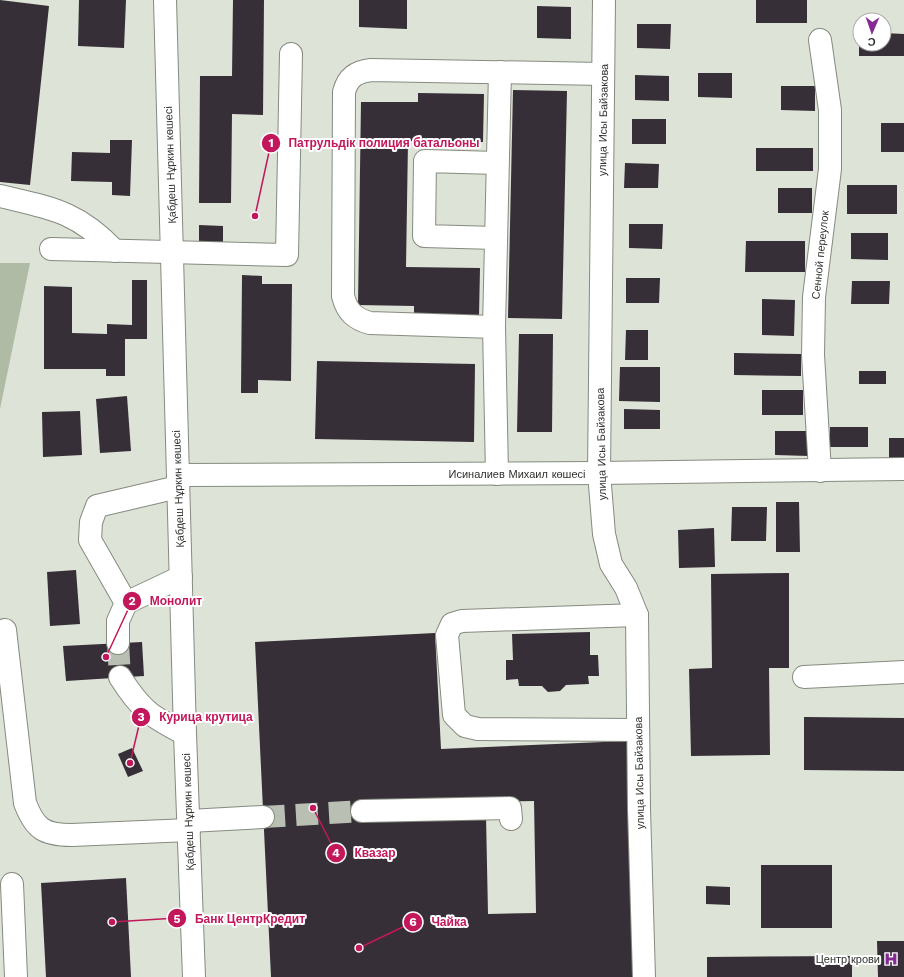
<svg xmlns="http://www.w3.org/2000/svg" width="904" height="977" viewBox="0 0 904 977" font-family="'Work Sans',sans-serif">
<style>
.green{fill:#afbba4}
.building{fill:#362f37;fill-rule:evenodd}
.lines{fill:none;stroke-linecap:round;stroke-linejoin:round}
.minor-tunnel{stroke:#babfb4;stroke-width:22;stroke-dasharray:22 11;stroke-linecap:butt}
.minor-casing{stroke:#858b7f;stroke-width:24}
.minor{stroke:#fff;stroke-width:22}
.labels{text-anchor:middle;stroke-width:4;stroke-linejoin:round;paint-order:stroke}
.street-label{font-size:11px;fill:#2e312c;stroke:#fff}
.poi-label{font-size:11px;fill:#2e312c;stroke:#fff;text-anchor:end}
.leader{fill:none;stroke:#c2185b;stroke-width:1.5}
.callout-dot{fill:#c2185b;stroke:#fff;stroke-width:1.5}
.mark-label{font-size:12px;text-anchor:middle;font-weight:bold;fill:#fff}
.callout-label{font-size:12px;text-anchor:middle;font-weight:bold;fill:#c2185b;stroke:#fff;stroke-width:4;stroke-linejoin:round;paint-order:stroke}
</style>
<rect width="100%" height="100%" fill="#dde3d6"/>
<path class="green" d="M0 263H30L0 409Z"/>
<g class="building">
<path d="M0 0 49 6 30 185 0 182Z"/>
<path d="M79 0H126L124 48 78 46Z"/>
<path d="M233 0H264L263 115 232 114 231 203H199L200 76H232Z"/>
<path d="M359 0H407V29L359 27Z"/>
<rect x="756" y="0" width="51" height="23"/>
<path d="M537 6 571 7V39L537 38Z"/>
<path d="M637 24H671L670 49 637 48Z"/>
<path d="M884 33 904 34V56H859V44H884Z"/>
<path d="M698 73H732V98L698 97Z"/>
<path d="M635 75 669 76V101L635 100Z"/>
<path d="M781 86H815V111L781 110Z"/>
<path d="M513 90 567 91 562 319 508 318Z"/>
<path d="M418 93 484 94 483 142 408 141 406 267 480 268 479 316 414 315V306L358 305 361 102H418Z"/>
<rect x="632" y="119" width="34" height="25"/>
<rect x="881" y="123" width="23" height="29"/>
<path d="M110 140H132L130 196 112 195V182L71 181 72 152 110 153Z"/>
<rect x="756" y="148" width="57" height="23"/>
<path d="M625 163 659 164 658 188H624Z"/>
<rect x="847" y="185" width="50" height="29"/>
<rect x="778" y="188" width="34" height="25"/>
<path d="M629 224H663L662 249 629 248Z"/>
<path d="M199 225 223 226V248H199Z"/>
<path d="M851 233H888V260L851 259Z"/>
<path d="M746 241H805V272H745Z"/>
<path d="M242 275 262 276V284H292L291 381 258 380V393H241Z"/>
<path d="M626 278H660L659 303H626Z"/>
<path d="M132 280H147V339H125V376H106V369H44V286L72 287V333L107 334V324L132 325Z"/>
<path d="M852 281H890L889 304H851Z"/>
<path d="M762 299 795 300 794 336 762 335Z"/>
<path d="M626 330H648V360H625Z"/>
<path d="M519 334H553L552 432H517Z"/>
<path d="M734 353 801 354V376L734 375Z"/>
<path d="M317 361 475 364 474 442 315 439Z"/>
<path d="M620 367H660V402L619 401Z"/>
<rect x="859" y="371" width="27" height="13"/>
<rect x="762" y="390" width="41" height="25"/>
<path d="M127 396 131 451 100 453 96 399Z"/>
<path d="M624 409 660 410V429H624Z"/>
<path d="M80 411 82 455 43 457 42 412Z"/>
<rect x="830" y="427" width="38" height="20"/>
<path d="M775 431H809V456L775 455Z"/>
<path d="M889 438H904V459L889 458Z"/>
<path d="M776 502H799L800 552H776Z"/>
<path d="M732 507H767L766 541H731Z"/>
<path d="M714 528 715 567 679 568 678 530Z"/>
<path d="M76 570 80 624 50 626 47 572Z"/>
<path d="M789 573V668H769L770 755 691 756 689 669 712 668 711 574Z"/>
<path d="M590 632V655H598L599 676H588L589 684 566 685 560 691 548 692 542 686H519L518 679 506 680V660H513L512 634Z"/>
<path d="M435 633 441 749 627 741 638 977H271L255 642ZM534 801 536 913 488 914 486 816 362 805Z"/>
<path d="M142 642 144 676 66 681 63 646Z"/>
<path d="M804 717 904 718V771L804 770Z"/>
<path d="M132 748 143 771 128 777 118 754Z"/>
<rect x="761" y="865" width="71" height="63"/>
<path d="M126 878 131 977H46L41 883Z"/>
<path d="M706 886 730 887V905L706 904Z"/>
<path d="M877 941H904V977H878Z"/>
<path d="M852 956V977H707V957Z"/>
</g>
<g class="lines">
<g class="minor-tunnel">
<path d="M118 643 120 677"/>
<path d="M263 817 362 811"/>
</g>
<g class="minor-casing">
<g id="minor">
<path d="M165 0 185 734 194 977"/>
<path d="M604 0 599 473 604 534 611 564 626 588 637 615 639 809 644 977"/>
<path d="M0 196C51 208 77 211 115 251"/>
<path d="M496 238 424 236 425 161 497 163"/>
<path d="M51 249 287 255 291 54"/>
<path d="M494 327 500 72"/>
<path d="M820 471 813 355 814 297 830 169V110L820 40"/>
<path d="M497 474 494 327 370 323C355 319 347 312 343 296L344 92C348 77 356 72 371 70L603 74"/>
<path d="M178 475 599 473 904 469"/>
<path d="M126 603 90 540 91 522 97 506 178 487"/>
<path d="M637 615 462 621 452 624 447 635 454 715 465 726 478 729 638 730"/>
<path d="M5 630 25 803C35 829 44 835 72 835L189 830V821L263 817"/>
<path d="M118 643V621L126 603 181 577"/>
<path d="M120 677C141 710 150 716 185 734"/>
<path d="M804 677 904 672"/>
<path d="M362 811 510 808 511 819"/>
<path d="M12 884 16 977"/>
</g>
</g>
<use href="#minor" class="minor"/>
</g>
<defs>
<g id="hospital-bare" transform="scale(1.08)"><path d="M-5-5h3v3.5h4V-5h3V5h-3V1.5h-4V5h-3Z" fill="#852994" stroke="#fff" stroke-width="2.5" paint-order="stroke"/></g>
</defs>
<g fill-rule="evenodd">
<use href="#hospital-bare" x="891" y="959"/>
</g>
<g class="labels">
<g class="street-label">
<text transform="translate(603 120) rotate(-89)" y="4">улица Исы Байзакова</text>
<text transform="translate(170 165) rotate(-92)" y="4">Қабдеш Нұркин көшесі</text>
<text transform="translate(820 255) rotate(-84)" y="4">Сенной переулок</text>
<text transform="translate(601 444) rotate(-91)" y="4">улица Исы Байзакова</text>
<text x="517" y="478">Исиналиев Михаил көшесі</text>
<text transform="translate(178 489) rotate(-92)" y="4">Қабдеш Нұркин көшесі</text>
<text transform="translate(639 773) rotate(-91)" y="4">улица Исы Байзакова</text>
<text transform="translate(188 812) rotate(-92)" y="4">Қабдеш Нұркин көшесі</text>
</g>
<g class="poi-label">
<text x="880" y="963">Центр крови</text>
</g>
</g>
<path class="leader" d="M255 216L271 143M106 657L132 601M130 763L141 717M313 808L336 853M112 922L177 918M359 948L413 922"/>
<g class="callout-dot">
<circle cx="255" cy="216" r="4"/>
<circle cx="106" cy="657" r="4"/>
<circle cx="130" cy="763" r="4"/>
<circle cx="313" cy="808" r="4"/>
<circle cx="112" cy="922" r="4"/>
<circle cx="359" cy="948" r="4"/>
<circle cx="271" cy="143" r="10"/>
<circle cx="132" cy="601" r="10"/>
<circle cx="141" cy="717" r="10"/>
<circle cx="336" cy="853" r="10"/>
<circle cx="177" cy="918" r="10"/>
<circle cx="413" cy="922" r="10"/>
</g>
<g class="mark-label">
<text x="271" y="147">1</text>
<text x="132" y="605">2</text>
<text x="141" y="721">3</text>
<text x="336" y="857">4</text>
<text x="177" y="923">5</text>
<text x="413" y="926">6</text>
</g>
<g class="callout-label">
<text x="384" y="147">Патрульдік полиция батальоны</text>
<text x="176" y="605">Монолит</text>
<text x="206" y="721">Курица крутица</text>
<text x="375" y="857">Квазар</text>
<text x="250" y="923">Банк ЦентрКредит</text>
<text x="449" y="926">Чайка</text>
</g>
<g transform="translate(872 32) rotate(182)"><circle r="19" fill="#ffffff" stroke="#abadab"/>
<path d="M0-3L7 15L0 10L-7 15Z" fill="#852994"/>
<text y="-6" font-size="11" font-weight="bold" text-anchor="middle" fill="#2e312c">С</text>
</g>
</svg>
